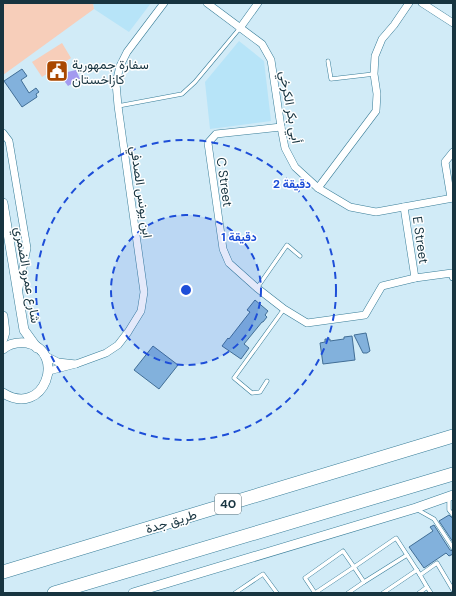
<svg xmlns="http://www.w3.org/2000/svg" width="456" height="596" viewBox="0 0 456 596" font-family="'DM Sans',Vazirmatn,sans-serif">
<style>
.built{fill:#b7e4f8}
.green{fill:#f7ceba}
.water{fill:#a39bef}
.building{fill:#82b1dc;stroke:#416e96}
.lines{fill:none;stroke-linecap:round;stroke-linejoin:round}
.service-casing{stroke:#387d98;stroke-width:4.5}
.minor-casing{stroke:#387d98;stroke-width:8}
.tertiary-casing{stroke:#387d98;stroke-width:10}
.motorway-casing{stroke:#387d98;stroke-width:14}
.service{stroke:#fff;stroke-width:3.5}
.minor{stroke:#fff;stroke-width:7}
.tertiary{stroke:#fff;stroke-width:9}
.motorway{stroke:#fff;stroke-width:13}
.ring{fill:none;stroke:#1d4ed8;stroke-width:2;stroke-dasharray:7 5}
.labels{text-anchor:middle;stroke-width:3;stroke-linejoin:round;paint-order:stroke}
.shield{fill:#fff;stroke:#5d7179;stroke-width:1}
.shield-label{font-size:12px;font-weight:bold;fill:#173440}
.poi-label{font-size:13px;fill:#173440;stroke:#fff;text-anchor:start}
.street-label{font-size:13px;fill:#173440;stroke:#fff}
.centre{fill:#1d4ed8;stroke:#fff;stroke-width:2}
.ring-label{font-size:12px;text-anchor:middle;font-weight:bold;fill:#1d4ed8;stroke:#fff;stroke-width:3;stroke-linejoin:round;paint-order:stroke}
</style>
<rect width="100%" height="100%" fill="#d1ebf7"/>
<g class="built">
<path d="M93 3H151L129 32 94 9Z"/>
<path d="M239 41 264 61 271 121 210 129 205 82Z"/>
</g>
<g class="green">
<path d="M3 3H93L94 9 3 75Z"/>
<path d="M62 43 71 58 42 77 32 62Z"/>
</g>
<path class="water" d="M76 70 80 79 68 86 59 74Z"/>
<g class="building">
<path d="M22 69 27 76 21 80 29 93 36 88 39 92 36 94 37 97 22 107 4 81Z"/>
<path d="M255 300 268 311 265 315 267 317 263 322H262L244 344 249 348 241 359 222 346 228 338 229 339 250 312 247 310Z"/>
<path d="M366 333 370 351 367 353H363L354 335Z"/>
<path d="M352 336 355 360 323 364 320 343 325 342V339H330V341L344 339V337Z"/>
<path d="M153 346 178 365 159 389 134 370Z"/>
<path d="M449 515 451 517 453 518V542L439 521Z"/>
<path d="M434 525 450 550 453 551V554L449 556 446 553 424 568 409 547 433 531 430 527Z"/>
</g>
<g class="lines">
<g class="service-casing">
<g id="service">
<path d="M328 61 331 79 374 74"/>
<path d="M118 106 182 94 195 82 240 28"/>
<path d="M257 288 287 245 300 256"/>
<path d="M267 381 260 392 252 393 234 378 284 309"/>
<path d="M449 497V510L453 515"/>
<path d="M418 510 434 519 453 548"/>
<path d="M364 582 407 555"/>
<path d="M427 587 431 593"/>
<path d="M235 593 263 574 277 593"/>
<path d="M315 593 305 578 343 551 354 567 396 538 420 575 437 563 453 590"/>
<path d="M315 593 354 567 364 582 348 593"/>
<path d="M383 593 417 570"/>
<path d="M419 593 427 587 420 575"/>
</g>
</g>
<g class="minor-casing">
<g id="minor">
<path d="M207 3 262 44 271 60 281 127 285 148 295 167 318 188 350 207 376 212 453 198"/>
<path d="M422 3 453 23"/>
<path d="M240 28 258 3"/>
<path d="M281 127 216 134 208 143 223 249 229 263 257 288 284 309 307 323 365 315 382 286 415 278 452 273 453 277"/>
<path d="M3 133 9 141 27 248 19 288"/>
<path d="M318 188 376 111 377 94 374 74 375 56 382 39 394 25 409 3"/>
<path d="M451 198 445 162 453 152"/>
<path d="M404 207 415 278"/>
<path d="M44 355 58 362 76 364 49 371"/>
<path d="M76 364 106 353 118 345 128 332 141 311 144 292 118 106 116 83 120 66 127 52 164 3"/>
</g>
</g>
<g class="tertiary-casing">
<g id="tertiary">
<path d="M3 203 24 330 37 348"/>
<path d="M3 316 5 332 3 339"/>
<path d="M3 349C10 343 18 342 27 343 67 351 45 419 3 393"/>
<path d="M133 593 416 508 453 495"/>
</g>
</g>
<g class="motorway-casing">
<g id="motorway">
<path d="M3 572 453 436"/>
<path d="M54 593 453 474"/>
</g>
</g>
<use href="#service" class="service"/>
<use href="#minor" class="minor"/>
<use href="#tertiary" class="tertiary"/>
<use href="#motorway" class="motorway"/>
</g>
<circle cx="186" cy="290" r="75" fill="#1d4ed8" fill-opacity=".12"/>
<g class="ring">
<circle cx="186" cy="290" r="75"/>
<circle cx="186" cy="290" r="150"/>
</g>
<defs>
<g id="civic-square" transform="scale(1.15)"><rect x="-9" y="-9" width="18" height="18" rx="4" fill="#a94800" stroke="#fff"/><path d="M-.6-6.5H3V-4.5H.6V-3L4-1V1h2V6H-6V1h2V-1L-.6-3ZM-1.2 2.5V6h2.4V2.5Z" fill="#fff"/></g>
</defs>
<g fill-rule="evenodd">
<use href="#civic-square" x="57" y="71"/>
</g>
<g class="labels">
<rect class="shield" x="215" y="494" width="26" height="20" rx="3"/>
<g class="shield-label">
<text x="228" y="508">40</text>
</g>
<g class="poi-label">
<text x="72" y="69">سفارة جمهورية<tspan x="72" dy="15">كازاخستان</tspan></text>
</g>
<g class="street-label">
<text transform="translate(291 107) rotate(80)" y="5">أبي بكر الكرخي</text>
<text transform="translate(225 182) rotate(82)" y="5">C Street</text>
<text transform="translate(142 192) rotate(82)" y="5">ابن يونس الصدفي</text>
<text transform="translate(421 240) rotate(82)" y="5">E Street</text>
<text transform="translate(28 275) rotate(80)" y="5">شارع عمرو الضمري</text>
<text transform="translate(171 521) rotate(-17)" y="5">طريق جدة</text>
</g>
</g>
<circle cx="186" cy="290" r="6" class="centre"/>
<g class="ring-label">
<text x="292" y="188">2 دقيقة</text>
<text x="239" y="241">1 دقيقة</text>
</g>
<rect width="456" height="596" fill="none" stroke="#173440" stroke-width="8"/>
</svg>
